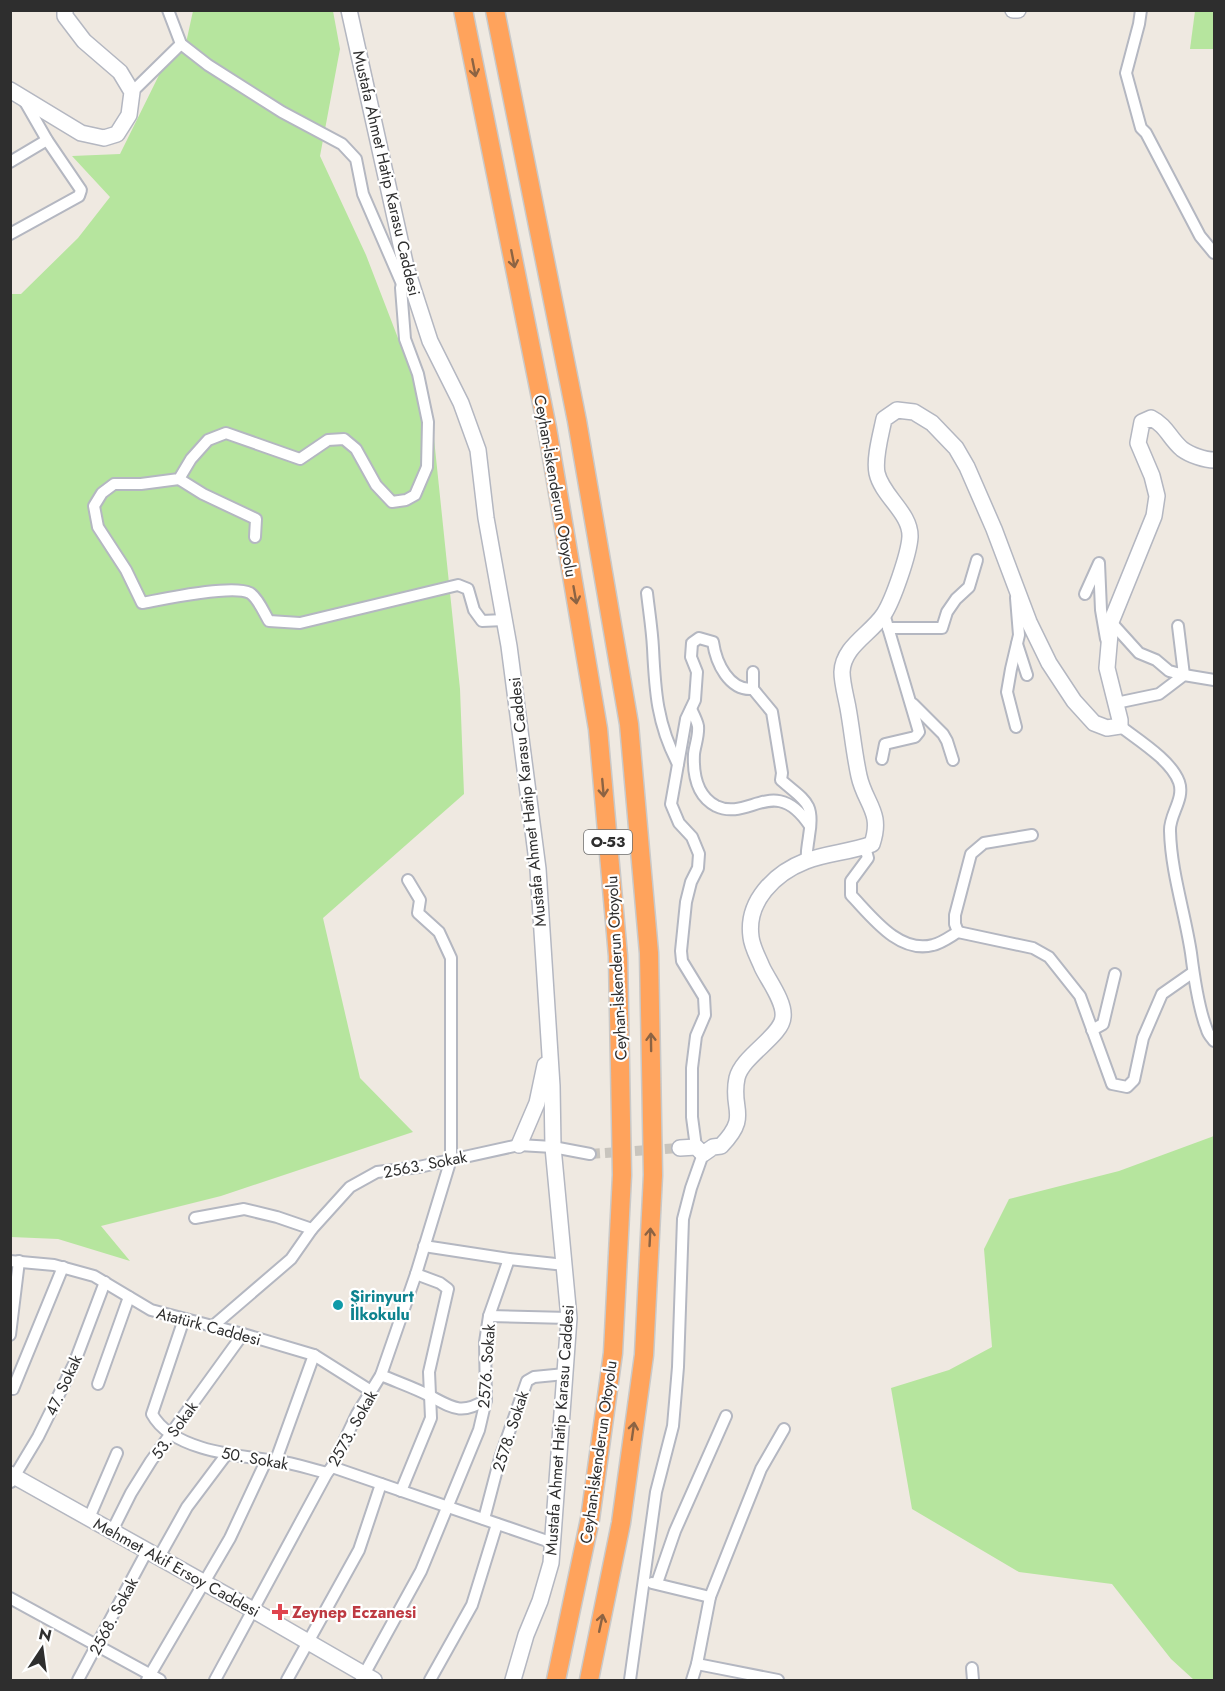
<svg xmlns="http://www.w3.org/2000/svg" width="1225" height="1691" viewBox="0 0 1225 1691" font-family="Jost,sans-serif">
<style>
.green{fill:#b6e59e}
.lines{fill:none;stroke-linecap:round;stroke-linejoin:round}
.street-tunnel{stroke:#c8c4bd;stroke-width:10;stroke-dasharray:10 5;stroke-linecap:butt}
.street-casing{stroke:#b4b7c1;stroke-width:14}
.secondary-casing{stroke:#b4b7c1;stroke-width:18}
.highway-casing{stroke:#c9c9c9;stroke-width:21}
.street{stroke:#fff;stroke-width:10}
.secondary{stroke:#fff;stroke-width:15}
.highway{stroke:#ffa35c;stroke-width:18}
.oneway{stroke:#8c6343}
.culture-dot{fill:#0f9aa8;stroke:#fff;stroke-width:2}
.health-dot{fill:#e0444e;stroke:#fff;stroke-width:2}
.labels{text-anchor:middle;stroke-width:4.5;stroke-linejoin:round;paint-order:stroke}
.shield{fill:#fff;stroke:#6d6d6d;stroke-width:1.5}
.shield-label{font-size:15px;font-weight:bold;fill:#2e2e2e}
.street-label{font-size:16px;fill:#2e2e2e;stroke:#fff}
.culture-label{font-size:16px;font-weight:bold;fill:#0d838f;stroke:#fff;text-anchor:start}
.health-label{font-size:16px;font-weight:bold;fill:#be3a42;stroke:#fff;text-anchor:start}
</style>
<rect width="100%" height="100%" fill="#efe9e1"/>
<g class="green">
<path d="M193 11H333L340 49 320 156 366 255 433 429 460 689 464 794 323 918 360 1078 413 1132 221 1196 101 1226 130 1261 58 1239 11 1237 10 294H21L78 238 110 197 72 156 120 154 161 71 186 43Z"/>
<path d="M1195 11H1214V49H1190Z"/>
<path d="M1214 1136V1680H1194L1171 1659 1112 1584 1019 1572 912 1509 891 1388 949 1370 992 1347 984 1249 1009 1199 1119 1171Z"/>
</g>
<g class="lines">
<path class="street-tunnel" d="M590 1154 680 1148"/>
<g class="street-casing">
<g id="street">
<path d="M168 10 181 44 208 65 282 112 342 144 356 159 363 194 402 284"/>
<path d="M1141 10 1139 24 1126 73 1141 128 1146 133 1200 236 1214 253"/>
<path d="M132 92 181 44"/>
<path d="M10 162 47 140"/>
<path d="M10 234 79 196 81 190 47 140 24 100"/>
<path d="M406 268 401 288 405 339 418 374 428 422 427 467 415 495 406 500 392 502 376 485 356 449 344 439 328 440 300 459 226 433 208 440 191 459 179 479 141 484H114L102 493 94 506 98 527 126 570 142 603C164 599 232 584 250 593 258 598 264 613 269 621L300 623 458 585 468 589 474 610 482 621 504 620"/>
<path d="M179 479 203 494 256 519 255 537"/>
<path d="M647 593C649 611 652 629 653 648 655 691 657 724 678 764"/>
<path d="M1085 594 1099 563 1101 610 1106 639"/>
<path d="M1111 622 1139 653 1156 660 1169 671 1184 675 1178 626"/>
<path d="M888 628H942L947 612 956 599 969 587 977 560"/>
<path d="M1017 644 1027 675"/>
<path d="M753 689 772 712 782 773 781 780C805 801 815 802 809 836 808 845 806 851 807 860"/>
<path d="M1116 703 1159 694 1184 675 1214 680"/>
<path d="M913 704 943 734 947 741 953 760"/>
<path d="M691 709C694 715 697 721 698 726 699 736 695 745 694 754 693 774 697 796 716 806 749 822 775 773 810 826"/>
<path d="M1120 726C1138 740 1171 760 1179 782 1185 799 1169 815 1170 831 1171 872 1185 913 1191 953 1194 977 1198 1007 1207 1030 1208 1034 1211 1037 1214 1041"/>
<path d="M1016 727 1007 692 1011 669 1019 635 1016 598"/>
<path d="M882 759 885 744 915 737 919 732 884 614"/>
<path d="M865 847 868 858 851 881V895C872 917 899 954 933 945 942 943 951 936 958 932L1033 948 1049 957 1080 996 1112 1084 1127 1087 1134 1080 1143 1038 1162 994 1192 973"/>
<path d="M958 932 955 924V915L971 854 984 843 1032 835"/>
<path d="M1092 1030 1103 1024 1115 974"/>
<path d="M696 1147 692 1117V1068L696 1036 705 1015 704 997 682 961 681 951 686 902 691 882 698 868 699 854 692 837 679 823 671 804 686 719 695 700 697 672 691 657 692 643 699 638 713 642C716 663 729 691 753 689V672"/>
<path d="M195 1218 244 1209 277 1217 312 1229"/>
<path d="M424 1246 509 1259 565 1265"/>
<path d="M10 1261 54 1265 94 1276 151 1310 243 1334 314 1355 371 1391"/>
<path d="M489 1316 569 1318"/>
<path d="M184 1319 152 1414C172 1451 240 1456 277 1461 294 1463 310 1469 327 1473"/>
<path d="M213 1326 291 1259 312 1229 350 1187 377 1172 419 1167 519 1145 553 1147 590 1154"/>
<path d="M10 1335 19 1261"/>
<path d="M381 1375C397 1382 415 1388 430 1396 453 1408 461 1415 486 1400"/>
<path d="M98 1384 129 1297"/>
<path d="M10 1388 13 1389 63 1267"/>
<path d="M276 1460 314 1355"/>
<path d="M332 1467 553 1543"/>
<path d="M11 1482 38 1437 74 1364 105 1282"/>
<path d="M401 1491 431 1418 429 1372 448 1289 440 1283 416 1274"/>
<path d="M89 1518 117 1453"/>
<path d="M484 1519 500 1458 527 1381 534 1377 565 1374"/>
<path d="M112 1531 131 1493 151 1461 243 1334"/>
<path d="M159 1557 187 1507 226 1455"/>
<path d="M652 1583 710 1597"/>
<path d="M657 1583 675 1531 726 1416"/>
<path d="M10 1598 160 1680"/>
<path d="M697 1664 778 1680"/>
<path d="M972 1668 973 1680"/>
<path d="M78 1680 147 1551"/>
<path d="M147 1680 230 1538 266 1461"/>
<path d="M215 1680 327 1473 332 1467 357 1414 381 1375 416 1274 451 1159V958L439 932 418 913 420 900 408 880"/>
<path d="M287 1680 359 1550 381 1484"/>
<path d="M361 1680 421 1571 479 1430 486 1400 485 1342 489 1316 509 1259"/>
<path d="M430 1680 472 1605 497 1524"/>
<path d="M630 1680 656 1492 673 1426 678 1367 683 1219 691 1188 703 1154"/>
<path d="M692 1680 697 1664 710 1597 761 1469 784 1429"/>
</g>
</g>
<g class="secondary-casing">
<g id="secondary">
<path d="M349 10 406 267 430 341 461 403 478 450 486 518 509 646 538 869 552 1086 553 1147 569 1318 551 1563 540 1601 526 1635 513 1680"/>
<path d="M1013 10H1018"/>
<path d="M10 90 81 133 104 138 117 134 129 115 132 92 120 72 84 41 65 16V10"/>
<path d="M519 1145 537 1103 545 1065"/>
<path d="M680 1148 696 1147 703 1154 713 1147 721 1146C751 1115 730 1110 737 1078 742 1056 782 1036 783 1017 785 1002 768 980 762 967 758 957 752 947 751 937 746 901 775 873 806 861 827 853 851 852 872 844 883 812 865 804 859 776 854 753 852 730 848 708 846 697 842 683 842 672 843 646 871 634 884 614 893 600 909 554 910 537 911 513 882 496 877 473 874 458 881 434 884 419L897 410 914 412 932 423 956 448 967 467 994 529 1029 622 1049 663 1074 701 1094 723 1107 728 1120 726V720L1107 668 1111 622 1154 516 1157 496 1152 476 1138 443 1142 422 1151 418C1167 426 1169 438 1182 449 1190 455 1205 460 1214 460"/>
<path d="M10 1474 253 1610 374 1680"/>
</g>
</g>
<g class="highway-casing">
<g id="highway">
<path d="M463 10 547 428 598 729 618 956 622 1175 613 1353 590 1519 556 1680"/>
<path d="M495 10 577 421 629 724 649 953 653 1175 644 1355 621 1523 589 1680"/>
</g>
</g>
<use href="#street" class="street"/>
<use href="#secondary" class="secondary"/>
<use href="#highway" class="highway"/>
</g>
<defs><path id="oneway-shaft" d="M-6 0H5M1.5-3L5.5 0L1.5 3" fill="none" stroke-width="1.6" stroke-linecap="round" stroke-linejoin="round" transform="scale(1.5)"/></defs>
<g class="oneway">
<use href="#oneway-shaft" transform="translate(474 68) rotate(79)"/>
<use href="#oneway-shaft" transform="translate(513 259) rotate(79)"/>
<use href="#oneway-shaft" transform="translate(575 595) rotate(80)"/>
<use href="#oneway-shaft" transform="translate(603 788) rotate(85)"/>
<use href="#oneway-shaft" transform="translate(651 1042) rotate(-91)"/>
<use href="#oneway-shaft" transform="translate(650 1237) rotate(-87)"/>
<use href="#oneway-shaft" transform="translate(633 1431) rotate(-82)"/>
<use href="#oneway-shaft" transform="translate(601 1623) rotate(-78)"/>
</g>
<circle class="culture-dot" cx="338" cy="1305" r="6"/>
<path class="health-dot" d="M277 1603h6v6h6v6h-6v6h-6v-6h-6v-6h6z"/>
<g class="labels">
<rect class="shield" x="584" y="830" width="48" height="24" rx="4.5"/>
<g class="shield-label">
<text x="608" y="847">O-53</text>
</g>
<g class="street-label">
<text transform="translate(387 173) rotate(77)" y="6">Mustafa Ahmet Hatip Karasu Caddesi</text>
<text transform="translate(556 486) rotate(80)" y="6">Ceyhan-İskenderun Otoyolu</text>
<text transform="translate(527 802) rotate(-96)" y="6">Mustafa Ahmet Hatip Karasu Caddesi</text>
<text transform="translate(616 968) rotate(-93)" y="6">Ceyhan-İskenderun Otoyolu</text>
<text transform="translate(425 1164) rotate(-11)" y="6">2563. Sokak</text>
<text transform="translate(209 1326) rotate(15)" y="6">Atatürk Caddesi</text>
<text transform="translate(486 1366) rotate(-86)" y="6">2576. Sokak</text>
<text transform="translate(63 1385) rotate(-65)" y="6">47. Sokak</text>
<text transform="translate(352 1428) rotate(-61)" y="6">2573. Sokak</text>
<text transform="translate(174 1430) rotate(-54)" y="6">53. Sokak</text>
<text transform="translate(559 1430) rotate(-86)" y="6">Mustafa Ahmet Hatip Karasu Caddesi</text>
<text transform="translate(510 1431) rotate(-72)" y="6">2578. Sokak</text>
<text transform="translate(598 1452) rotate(-82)" y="6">Ceyhan-İskenderun Otoyolu</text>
<text transform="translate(255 1458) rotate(10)" y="6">50. Sokak</text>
<text transform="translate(177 1567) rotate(29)" y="6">Mehmet Akif Ersoy Caddesi</text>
<text transform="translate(113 1616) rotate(-62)" y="6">2568. Sokak</text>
</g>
<g class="culture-label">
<text x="350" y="1302">Şirinyurt<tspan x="350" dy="18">İlkokulu</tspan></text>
</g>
<g class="health-label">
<text x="292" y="1618">Zeynep Eczanesi</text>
</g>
</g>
<rect width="1225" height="1691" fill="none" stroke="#2e2e2e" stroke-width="24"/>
<g transform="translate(42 1649) rotate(13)" stroke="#ffffff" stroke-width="4.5" paint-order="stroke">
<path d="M0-4.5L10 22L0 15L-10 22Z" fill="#2e2e2e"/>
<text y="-9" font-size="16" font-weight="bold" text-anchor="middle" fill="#2e2e2e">N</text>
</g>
</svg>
